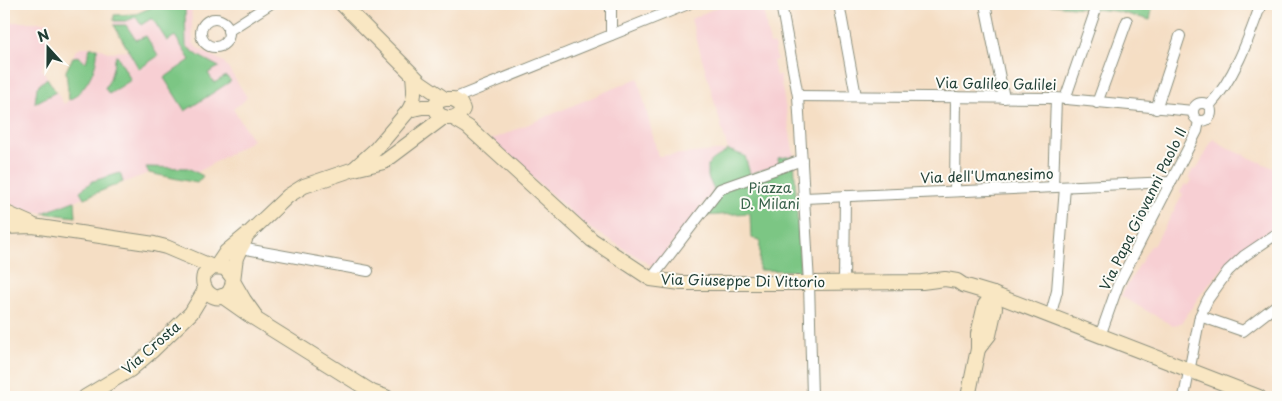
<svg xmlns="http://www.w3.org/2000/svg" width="1282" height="401" viewBox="0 0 1282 401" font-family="'Playpen Sans',sans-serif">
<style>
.built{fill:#f7cfd3}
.green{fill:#7cc684;stroke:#4e825c}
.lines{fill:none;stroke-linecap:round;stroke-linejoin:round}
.street-casing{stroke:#8a8e7c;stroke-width:12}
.secondary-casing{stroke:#8a8e7c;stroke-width:16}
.street{stroke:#fff;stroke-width:10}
.secondary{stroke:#f9e7c3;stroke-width:14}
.labels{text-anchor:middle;stroke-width:4;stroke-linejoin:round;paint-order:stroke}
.street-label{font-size:14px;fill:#1f3d34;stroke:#fdfcf7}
.park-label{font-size:14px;fill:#365f48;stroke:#fdfcf7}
</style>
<rect width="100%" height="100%" fill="#fdfcf7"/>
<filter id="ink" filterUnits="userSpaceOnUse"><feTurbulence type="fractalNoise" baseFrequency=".02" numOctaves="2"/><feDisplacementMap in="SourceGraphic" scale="10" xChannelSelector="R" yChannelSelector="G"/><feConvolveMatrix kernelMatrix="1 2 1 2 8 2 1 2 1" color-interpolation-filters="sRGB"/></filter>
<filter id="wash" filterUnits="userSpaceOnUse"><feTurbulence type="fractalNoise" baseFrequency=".0096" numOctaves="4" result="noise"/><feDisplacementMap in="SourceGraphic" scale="20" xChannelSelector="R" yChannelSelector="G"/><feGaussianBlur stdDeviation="1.12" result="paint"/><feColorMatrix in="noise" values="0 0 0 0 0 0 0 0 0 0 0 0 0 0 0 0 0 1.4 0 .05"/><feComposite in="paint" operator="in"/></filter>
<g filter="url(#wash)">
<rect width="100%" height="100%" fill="#f5dec4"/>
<g class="built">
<path d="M159 4H191L193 42 197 48 224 62 247 97 244 101 233 109 253 140 198 172 188 181 149 173 43 213 16 207 4 199V22H50L49 55 42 69 64 104 69 100 66 71 75 52 81 47H97L108 52 128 51 114 25V15L136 14Z"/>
<path d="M724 4H763L768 38H769L770 44H774L777 60 773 61 776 76H780L794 156 778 158 779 165 751 174 723 154 716 157 714 190 654 267 587 226 491 140 638 78 658 156 728 150 691 19Z"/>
<path d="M1213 139 1230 149 1278 170V226L1250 243 1227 263 1201 294 1182 322 1173 326 1121 296 1151 245 1153 246 1166 225 1183 194 1180 192 1185 184 1188 186 1192 180 1189 177 1193 169 1196 170Z"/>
</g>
<g class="green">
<path d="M159 4 180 5 185 8 186 46 199 56 219 67 208 73 214 83 226 76 231 81 185 111 164 78 190 60 175 36 167 41 152 18 141 25 136 17 126 21H114V15L136 14Z"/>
<path d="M1042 4H1153L1150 20 1115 11Z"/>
<path d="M114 25H126L136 40 146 36 158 56 139 69Z"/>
<path d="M90 48H97C99 66 85 92 69 100L66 71 73 57 79 56 82 60 86 62Z"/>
<path d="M116 56 118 57 131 80 109 94 105 88 110 79Z"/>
<path d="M47 78 56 92 35 103 37 87Z"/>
<path d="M728 150 745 156 750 174 779 165 778 158 794 156 800 271 759 270 760 240 751 238 750 213 704 216 714 190 708 177V165C713 158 721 156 728 150Z"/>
<path d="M146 167 188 168 203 176 197 183 149 173Z"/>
<path d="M120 173 123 182 84 198 80 191 93 181Z"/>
<path d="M75 201 76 217 43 213 74 201Z"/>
</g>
</g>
<g filter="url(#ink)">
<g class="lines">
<g class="street-casing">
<g id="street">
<path d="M781 4 798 96 809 283 812 397"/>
<path d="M839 4 856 96"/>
<path d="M985 4 1004 98"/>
<circle cx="215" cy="33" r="14"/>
<path d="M228 31 270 4"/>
<path d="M611 35V4"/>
<path d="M798 96 1056 98 1193 111"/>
<path d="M453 99 688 4"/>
<path d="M1065 99 1095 12"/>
<circle cx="1202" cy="112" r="9"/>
<path d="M1097 103 1127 21"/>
<path d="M1209 106C1235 78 1248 40 1261 4"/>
<path d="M1156 109 1180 36"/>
<path d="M1053 187 1056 98"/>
<path d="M955 191 956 97"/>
<path d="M804 198 1171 182"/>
<path d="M241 248 368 271"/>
<path d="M651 279 720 189 802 160"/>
<path d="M844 283 845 196"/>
<path d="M1200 316 1243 331 1278 304"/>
<path d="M1050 317 1057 291 1065 187"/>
<path d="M1100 336 1118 285 1197 131 1199 121"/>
<path d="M1184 397 1200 316 1208 299 1228 271 1244 256 1278 233"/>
</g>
</g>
<g class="secondary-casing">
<g id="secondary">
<path d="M342 4 420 82 445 99"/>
<path d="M445 99H453L460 103 463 109C456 123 435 120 435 104L438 101Z"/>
<path d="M409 110C416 98 414 88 413 75"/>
<path d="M453 118 468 127 592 240 651 279 681 283H809L922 282 945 279 957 281 963 285 993 294 1259 397"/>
<path d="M355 168 376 149 409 110 422 107H434"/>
<path d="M4 212 31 224"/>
<path d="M4 227 33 226 154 244 166 247 213 267"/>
<path d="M216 267 226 252 249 233 288 196 304 186 354 169 384 162 444 117"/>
<path d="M232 277 225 268 213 267 204 275C199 290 217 306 229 292 234 286 234 267 236 258 238 252 242 246 245 240"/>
<path d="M233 281 244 300 254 314"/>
<path d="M222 296 249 315 372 392 386 397"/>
<path d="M978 349 989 335 995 308 993 294"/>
<path d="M85 397 130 370 152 351 191 313 205 290"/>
<path d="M968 397 978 349V334L985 305 993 294"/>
</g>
</g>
<use href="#street" class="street"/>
<use href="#secondary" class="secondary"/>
</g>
</g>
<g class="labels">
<g class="street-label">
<text transform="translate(996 84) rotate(1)" y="5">Via Galileo Galilei</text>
<text transform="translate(987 176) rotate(-2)" y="5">Via dell'Umanesimo</text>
<text transform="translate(1143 209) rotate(-64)" y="5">Via Papa Giovanni Paolo II</text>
<text transform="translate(743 281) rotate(1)" y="5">Via Giuseppe Di Vittorio</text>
<text transform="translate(151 348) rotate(-41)" y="5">Via Crosta</text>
</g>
<g class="park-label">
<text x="770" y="193">Piazza<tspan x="770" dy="16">D. Milani</tspan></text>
</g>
</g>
<rect width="1282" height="401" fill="none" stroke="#fdfcf7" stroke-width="20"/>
<g transform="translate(48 48) rotate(339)" stroke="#fdfcf7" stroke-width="4" paint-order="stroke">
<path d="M0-4L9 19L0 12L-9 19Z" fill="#1f3d34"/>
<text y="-8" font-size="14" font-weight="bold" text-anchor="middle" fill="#1f3d34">N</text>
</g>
</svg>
